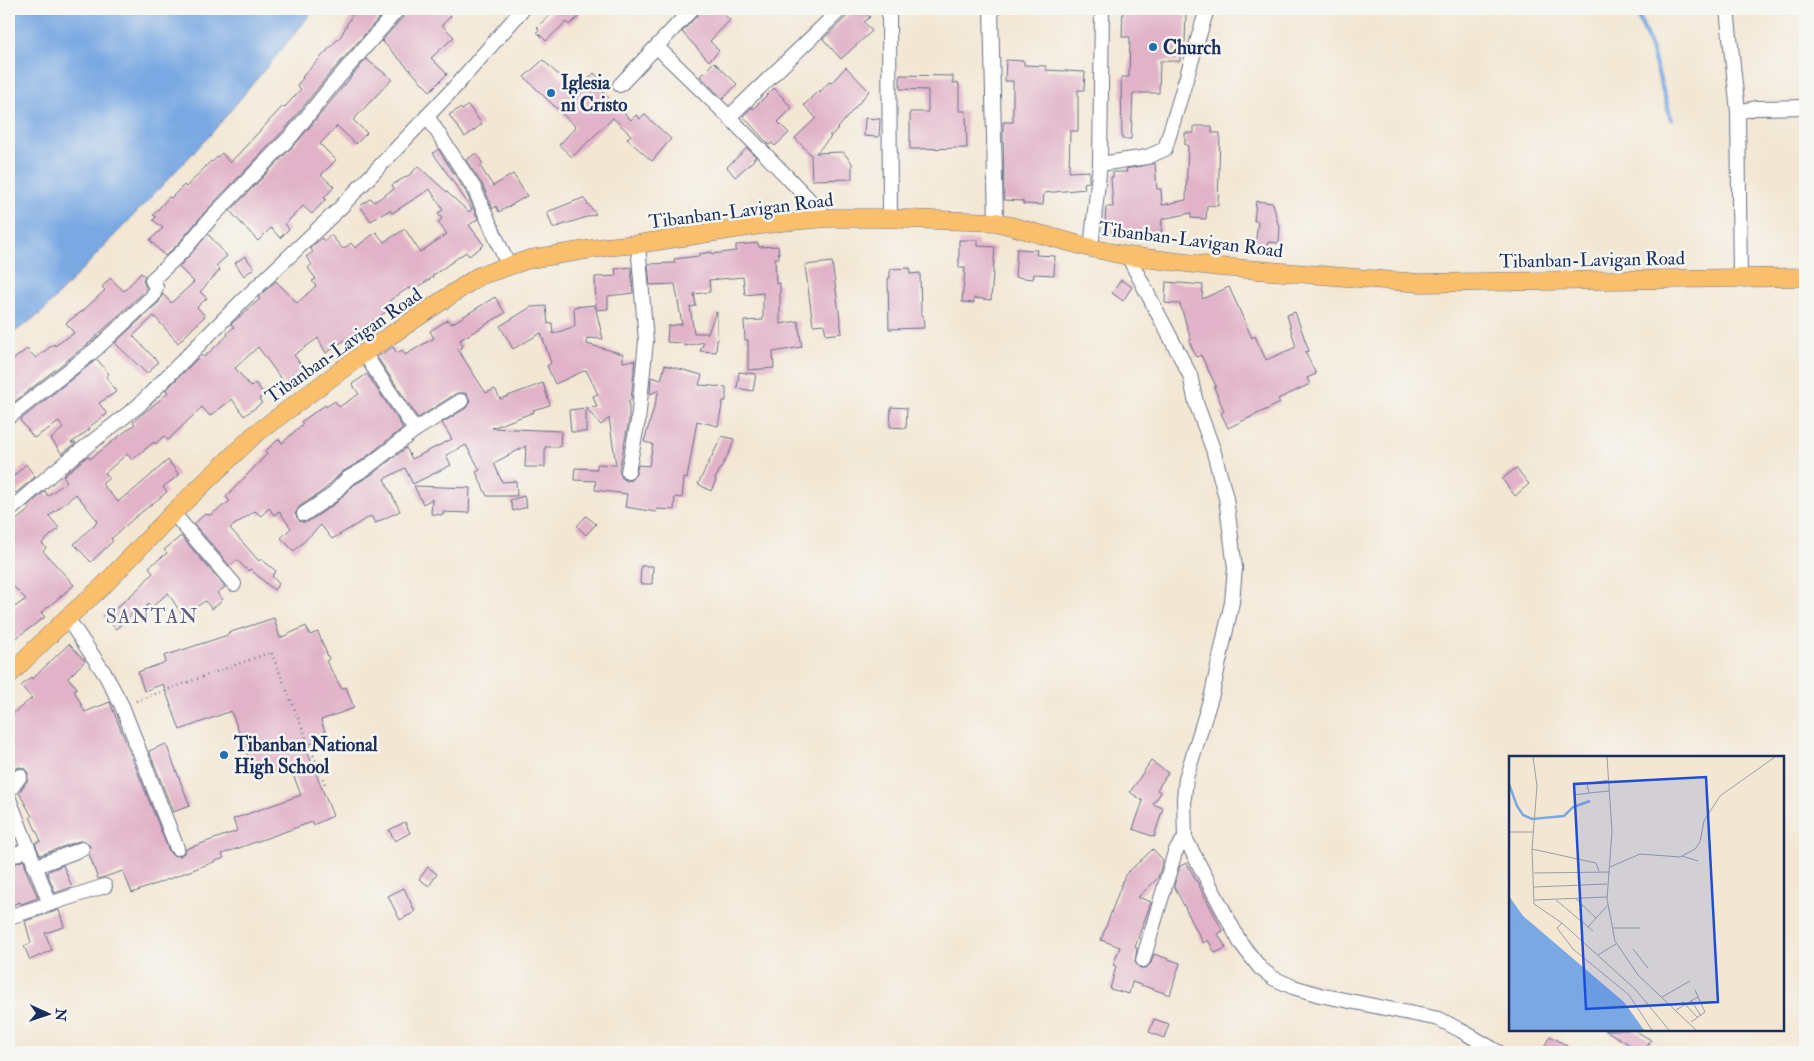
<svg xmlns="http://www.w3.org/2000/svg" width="1814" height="1061" viewBox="0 0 1814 1061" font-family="'IM FELL Double Pica',serif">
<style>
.water{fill:#79a8e2;stroke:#4a6ca0}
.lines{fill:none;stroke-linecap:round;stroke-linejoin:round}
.stream{stroke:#79a8e2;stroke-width:4.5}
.building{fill:#e1b2c8}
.minor-casing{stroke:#676f87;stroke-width:16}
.major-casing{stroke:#676f87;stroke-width:19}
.path{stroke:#676f87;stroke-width:2.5;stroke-dasharray:1 4;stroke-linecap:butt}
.minor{stroke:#fff;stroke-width:14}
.major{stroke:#f9bf6d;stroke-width:18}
.poi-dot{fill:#1f6fb2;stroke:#f6f6f2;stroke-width:2}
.labels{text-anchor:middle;stroke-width:5;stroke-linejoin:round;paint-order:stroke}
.poi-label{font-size:19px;font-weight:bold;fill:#1b2f5e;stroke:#f6f6f2;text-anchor:start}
.street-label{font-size:19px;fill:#1b2f5e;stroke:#f6f6f2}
.neighbourhood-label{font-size:20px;letter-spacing:1px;fill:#605d83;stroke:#f6f6f2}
.inset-river{fill:none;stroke:#79a8e2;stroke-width:2.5}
.inset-road{fill:none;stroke:#9d9da5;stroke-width:1}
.view{fill:#1d4ed8;fill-opacity:0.15;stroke:#1d4ed8;stroke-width:2.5}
.inset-edge{fill:none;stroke:#1b2f5e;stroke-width:2.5}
</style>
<rect width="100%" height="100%" fill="#f6f6f2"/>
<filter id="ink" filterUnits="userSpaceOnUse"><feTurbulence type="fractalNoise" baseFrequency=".02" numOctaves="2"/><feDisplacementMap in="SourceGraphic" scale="10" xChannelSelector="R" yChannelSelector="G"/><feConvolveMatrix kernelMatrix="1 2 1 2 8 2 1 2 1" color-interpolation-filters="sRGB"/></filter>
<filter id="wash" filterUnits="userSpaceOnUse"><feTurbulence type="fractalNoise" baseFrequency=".0096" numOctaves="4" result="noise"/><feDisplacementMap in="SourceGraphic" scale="20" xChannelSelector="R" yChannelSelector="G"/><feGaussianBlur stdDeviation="1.12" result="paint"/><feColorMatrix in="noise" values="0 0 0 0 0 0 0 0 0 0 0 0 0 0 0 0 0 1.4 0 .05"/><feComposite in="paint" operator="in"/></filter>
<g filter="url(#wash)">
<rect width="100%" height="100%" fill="#f3e7d4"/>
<path class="water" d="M9 9H315L211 134 41 313 9 336Z"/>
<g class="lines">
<path class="stream" d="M1636 9 1651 48 1671 119"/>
</g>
<g id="blocks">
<g class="building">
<path d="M355 9H387L326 78 286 128 204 213 178 244 165 256 150 240 163 228 153 220 156 217 153 215 169 197 171 198 184 185 186 187 211 161 212 162 222 153 230 163 283 106 284 108 301 89 297 85 303 78 302 77 341 36Z"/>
<path d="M407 9H444L451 16 442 25 454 37 431 58 447 74 430 91 382 41 405 15Z"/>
<path d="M556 9H580L577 11 580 16 569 25 566 22 546 41 537 32 539 29 537 27Z"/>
<path d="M703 9H718L730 20 710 41 719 51 709 61 682 32Z"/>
<path d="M855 9H862L870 17 864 22 872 31 841 59 823 39Z"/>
<path d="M1123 10 1186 12 1185 42H1180V61H1160L1159 93H1133L1131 139H1122L1121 77H1129L1130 37H1122Z"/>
<path d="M366 59 392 79 353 120 367 133 356 144 337 126 320 144 336 160 321 175 334 187 324 198 326 199 312 214 303 206 285 224 289 229 280 238 271 228 258 241 230 211 299 140Z"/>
<path d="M543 60 576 92 594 73 607 85 602 91 631 120 636 115 640 119 644 114 671 139 652 161 627 139 631 135 613 118 572 157 559 145 576 127 524 77Z"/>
<path d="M1006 60 1024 61V65L1046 66V70L1085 72 1084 90H1078V131H1070L1069 172 1089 171V182L1084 183 1085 189 1044 193 1043 205 1023 204V201L1004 200 1003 122H1013V81H1005Z"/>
<path d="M714 62 737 84 723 99 700 76Z"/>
<path d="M846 67 869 91 832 135H829L831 137 816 153 843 152 852 163V179L812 180 811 155 795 138 816 118 804 105 819 90 820 92 829 82 831 83Z"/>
<path d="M900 75 953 76V83H959V111H966L967 148 910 149V112H928V90L900 89Z"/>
<path d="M774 88 792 108 778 122 789 133 775 146 772 143 769 145 743 116 752 107 753 109Z"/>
<path d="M468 105 482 124 465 137 449 115 460 108 462 110Z"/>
<path d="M865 118 880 119 879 137 864 136Z"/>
<path d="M1194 126H1212V133H1220L1218 206 1207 205 1206 219 1191 218V213L1162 219 1161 236 1129 234V236L1112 235V225H1105L1106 207H1113L1111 177H1113V172H1127L1126 169 1155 163 1157 189H1161L1162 205 1186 200 1188 145H1185V133H1194Z"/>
<path d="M747 148 756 157 753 159 754 160 735 177 727 167Z"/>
<path d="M438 149 466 192 478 219 469 225 484 245 469 256 466 252 432 276 433 277 412 291 410 287 389 301 393 307 326 353 318 338 294 355 307 373 287 387 258 347 235 368 251 387 256 383 264 395 259 399 262 403 244 416 232 399 210 416 202 407 168 440 164 436 155 444 154 442 132 460 127 454 105 473 109 478 102 484 118 502 127 494 128 495 168 460 179 475 163 487 167 492 133 519 111 539 113 541 91 562 74 544 98 521 76 494 49 516 59 528 42 543 46 548 43 551 74 585 41 613 45 617 9 643V611L26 599 9 582V543L14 539 9 532V526L30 509 28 506 45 491 48 496 67 481 63 476 88 456 90 459 135 424 133 422 168 393 166 390 201 355 204 357 228 335 227 333 234 327 231 324 260 299 258 297 276 281 297 303 316 286 312 281 316 279 308 268 312 264 306 257 313 252 310 248 322 238 324 241 331 235 343 249 351 243 355 248 376 232 384 242 405 229 420 252 447 234 438 222 442 219 438 213 443 210 430 189 392 213 390 210 371 221 360 206 371 198 374 202 394 189 392 185 411 174 418 166 469 212 472 209 433 153Z"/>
<path d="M476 153 483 164 480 166 493 186 513 174 527 196 499 212 496 206 493 209 482 184 466 160Z"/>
<path d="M583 198 596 214 553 228 547 212Z"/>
<path d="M1256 201 1273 203 1278 224 1280 225 1279 243 1268 242 1267 248 1255 247 1258 221H1254Z"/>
<path d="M208 234 227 256 216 266 220 270 200 292 207 298 197 307 205 316 178 343 154 316 133 336 158 362 147 374 115 343 159 302 163 294 171 303 194 282 179 267Z"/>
<path d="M959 240H978V246L995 247 991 300 974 298V303L962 302 965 268H959Z"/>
<path d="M758 243 759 247 778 246 779 258H775L776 284 780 283V324L798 321 802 347 773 352 774 368 748 370V340H745L744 321 763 320V293L745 295 743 277 709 280 710 292 694 294 696 306 690 307 694 333H708L716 312H717V333L718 340H717L716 352 700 351 704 342 685 346 682 343 667 342 668 326 682 324 675 284 650 285 648 264 675 263 674 259 699 256V254L712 252V254L736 251V245Z"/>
<path d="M1017 249 1037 250 1036 255 1055 256 1054 275 1034 274 1033 279 1015 277Z"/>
<path d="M245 256 254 268 244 276 235 263Z"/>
<path d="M832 262 842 333 826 335 824 324 813 325 805 265Z"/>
<path d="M631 267 633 293 608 296V309L596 310 603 339 587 338V344L623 354V362L635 360 631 400H629V420L619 470 622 478 627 481 631 480 636 474 638 465 649 466 653 444 644 442 659 390 650 394 651 377 661 380 665 365 702 375 699 385 726 387V401H723L718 426 697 421 687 479 684 478 682 498 675 497 674 510 657 509 656 512 625 507 627 494 595 490 596 481 574 480 575 468 597 469V464L616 465 609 418 601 425 586 408 597 407 593 396 598 394 586 370 555 384 547 366 551 363 541 333 513 349 500 326 531 307 546 306 548 324 552 323 553 334 575 326 574 307 595 305 596 309 595 277 616 276 615 269Z"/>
<path d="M910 268V274L920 273 921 315H923L924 328 889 329 888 278H890V269Z"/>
<path d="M141 273 145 276 143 280 146 288 145 291 89 343 9 406V363L27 349 36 358 54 344 55 346 74 333 66 323 84 310 105 290 102 287 110 278 124 291Z"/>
<path d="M1121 280 1132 287 1123 301 1112 293Z"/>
<path d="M1166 282 1203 285 1202 299 1229 287 1252 338 1255 336 1266 360 1296 347 1287 315 1295 312 1309 351 1305 352 1316 374 1307 378 1310 384 1278 399 1280 403 1228 428 1221 413 1224 411 1214 387 1216 386 1201 355 1196 357 1189 341 1191 340 1180 304 1165 303Z"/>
<path d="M495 297 505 313 460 340 463 347 458 350 486 393 495 389 500 399 543 383 550 405 533 410 534 412 492 428 561 431 560 447H545V467H525L526 446 494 463 502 482 516 481 517 496H487L476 472 480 470 466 445 446 455 451 465 413 484 405 468 384 479 400 511 375 523 371 516 332 539 321 525 294 551 281 538 291 528 279 511 274 515 269 508 261 516 255 511 230 528 259 561 261 559 276 571 272 576 279 584 274 590 250 569 248 571 237 560 230 566 194 524 205 514 210 515 230 501 226 497 267 454 265 451 279 439 282 443 303 424 301 422 325 405 326 407 335 401 339 407 359 394 352 384 367 374 403 428 361 461 342 472 325 489 299 507 295 514 300 522H308L336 503 352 486 371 475 406 448 412 459 452 439 442 423 466 408 470 401 468 396 465 393H457L418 418 377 357 393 347 397 353 402 350 405 355 434 338 430 331 448 320 451 324Z"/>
<path d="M97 359 109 374 106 376 116 392 99 403 107 414 89 427 90 429 71 443H76L62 454 51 439 63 428 59 422 34 438 20 420Z"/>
<path d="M739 372 756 374 753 391 737 388Z"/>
<path d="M891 407 907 408 906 428 890 427Z"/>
<path d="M586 408V432H571L569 410Z"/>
<path d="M722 436 734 439 731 449 715 479 716 480 711 491 698 484Z"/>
<path d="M26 464 35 477 16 493 9 486V481Z"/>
<path d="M1516 468 1529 484 1515 496 1502 479Z"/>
<path d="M414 486 470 488 469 513 443 512V515L431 514 432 499 423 504Z"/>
<path d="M524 496 527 507 513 511 510 500Z"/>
<path d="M586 516 596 524 586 535 577 526Z"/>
<path d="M181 536 225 587 217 593 223 600 212 609 205 601 183 616 168 593 152 607 149 604 135 617 132 614 116 629 103 616 111 608 114 610 140 587 153 573 149 567 167 553 164 550Z"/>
<path d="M641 566H653L652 584H640Z"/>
<path d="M274 618 280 638 306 626 310 635 318 632 329 659 326 661 342 689 346 687 354 708 321 720 327 737 305 746 333 816 313 825 312 822 222 854 224 858 132 893 123 871 98 879 89 854 90 846 84 841H79L40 855 35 843 41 841 30 817 32 816 19 793 27 781 28 773 25 769 20 767 16 768 9 775V717L32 698 21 686 31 677 32 679 69 644 85 661 68 678 77 688 74 690 85 712 110 702 169 851 172 855 180 856 184 853 186 849 237 831 233 819 301 795 291 769 289 770 288 766 256 778 231 711 180 730 163 684 144 691 138 672 166 662 164 656 228 635V633Z"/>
<path d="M166 744 190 806 173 812 149 751Z"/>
<path d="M1151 761 1168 773 1157 790 1161 793 1153 804 1163 808 1154 837 1133 829 1143 801 1130 792Z"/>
<path d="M405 822 410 833 395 841 389 830Z"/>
<path d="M1153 849 1163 860 1158 878 1138 897 1151 902 1135 947 1137 948 1135 962 1140 968H1146L1151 963 1154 954 1180 963 1170 995 1132 982 1129 994 1110 989 1116 966 1113 965 1120 947 1101 940 1125 875Z"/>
<path d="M24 860 26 870 38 898 21 904 20 902 9 906V889L12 888 9 866Z"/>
<path d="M1187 863 1223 931 1218 934 1226 948 1215 953 1208 940 1203 943 1174 886 1180 866Z"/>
<path d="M63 865 72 887 55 893 47 872Z"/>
<path d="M428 867 437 874 429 886 419 879Z"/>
<path d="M404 888 415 912 400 920 388 896Z"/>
<path d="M59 910 64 927 45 933 52 950 30 960 24 946 31 943 25 921Z"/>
<path d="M1154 1019 1169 1024 1164 1038 1149 1032Z"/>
<path d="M1605 1030H1634L1651 1040 1644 1052H1642Z"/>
<path d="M1550 1036 1578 1052H1541Z"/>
</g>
</g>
</g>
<g filter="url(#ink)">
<use href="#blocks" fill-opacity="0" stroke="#676f87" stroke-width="1"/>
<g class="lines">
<g class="minor-casing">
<g id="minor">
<path d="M889 9 890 218"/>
<path d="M991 9 996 222"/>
<path d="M1727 9 1738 112"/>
<path d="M657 47 729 117 827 218"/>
<path d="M620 85 692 9"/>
<path d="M427 116 474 188 508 265"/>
<path d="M729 117 841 9"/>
<path d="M1100 164 1147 157 1165 149 1207 9"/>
<path d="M1091 248 1100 164 1102 9"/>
<path d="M1128 256 1190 375 1196 403 1213 449 1226 498 1235 568 1232 602 1212 694 1186 778 1184 798 1185 838 1240 942 1260 968 1273 978 1293 987 1320 995 1439 1019 1462 1031 1498 1052"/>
<path d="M1740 278 1738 112 1756 108 1805 107"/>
<path d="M364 353 415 430"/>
<path d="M9 417 95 350 153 296 156 287 152 280 184 250 210 219 293 134 333 84 398 9"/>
<path d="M628 472 638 421 646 341 638 244"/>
<path d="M9 511 56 470 138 406 242 301 339 209 453 89 523 9"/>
<path d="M173 513 234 584"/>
<path d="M304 514 331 496 347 479 366 468 415 430 461 401"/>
<path d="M67 618 105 674 122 706 177 848"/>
<path d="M9 791 20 776"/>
<path d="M9 799 50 904"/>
<path d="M9 857 28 849"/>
<path d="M34 867 82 849"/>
<path d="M9 917 105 886"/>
<path d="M1143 960 1175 852 1185 838"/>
</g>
</g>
<g class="major-casing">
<path id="major" d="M9 675 67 618 102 587 173 513 254 435 364 353 479 276 530 259 605 247 638 244 781 222 827 218H877L996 222 1091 248 1128 256 1220 267 1420 283 1805 277"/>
</g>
<path class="path" d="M136 701 271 652 326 786"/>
<use href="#minor" class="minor"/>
<use href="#major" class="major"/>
</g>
</g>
<g class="poi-dot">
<circle cx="1153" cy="47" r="5"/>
<circle cx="551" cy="93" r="5"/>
<circle cx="224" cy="755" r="5"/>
</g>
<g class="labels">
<g class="poi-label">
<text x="1163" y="54">Church</text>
<text x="561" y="89">Iglesia<tspan x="561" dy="22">ni Cristo</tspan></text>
<text x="234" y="751">Tibanban National<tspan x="234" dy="22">High School</tspan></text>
</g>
<g class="street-label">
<text transform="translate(741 210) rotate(-7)" y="7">Tibanban-Lavigan Road</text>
<text transform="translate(1191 239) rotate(7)" y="7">Tibanban-Lavigan Road</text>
<text transform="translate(1592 259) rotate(-1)" y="7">Tibanban-Lavigan Road</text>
<text transform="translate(343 345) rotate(-35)" y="7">Tibanban-Lavigan Road</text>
</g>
<g class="neighbourhood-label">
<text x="152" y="623">SANTAN</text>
</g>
</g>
<g transform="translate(1509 756)">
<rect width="275" height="275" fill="#f3e7d4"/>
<path d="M0 140 14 160 115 246 135 274H0Z" fill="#79a8e2"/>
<path class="inset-river" d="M0 28 8 50 14 59 23 63 55 60 64 51 81 45M0 177 14 160"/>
<path class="inset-road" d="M24 1 28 30 23 93 25 148 53 167 126 233 160 274M98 1 103 75 98 143 106 185 129 219 187 274M99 24 78 28 80 37 100 35M65 39 80 37M0 76H24M23 93 87 107 90 115M173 100 189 105M101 111 131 98 171 101 186 93 191 86 195 65 211 40 266 1M25 117 101 116M25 131 98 128M67 143 87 162M25 144 98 141M47 144 84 175M53 167 48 172 64 193 120 239 143 274M79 171 99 149M103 172H131M124 193 139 212M89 199 107 188M153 241 181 225M182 244 192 260M173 245 188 261M167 254 189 241M182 266 196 256 186 234"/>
<path class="view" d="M197 21 209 246 77 253 65 28Z"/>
<rect width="275" height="275" class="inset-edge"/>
</g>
<rect width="1814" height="1061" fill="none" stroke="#f6f6f2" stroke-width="30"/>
<g transform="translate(48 1014) rotate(93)" stroke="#f6f6f2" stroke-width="4" paint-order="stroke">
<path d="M0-4L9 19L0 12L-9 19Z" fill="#1b2f5e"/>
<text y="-8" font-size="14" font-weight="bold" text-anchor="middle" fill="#1b2f5e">N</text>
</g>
</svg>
